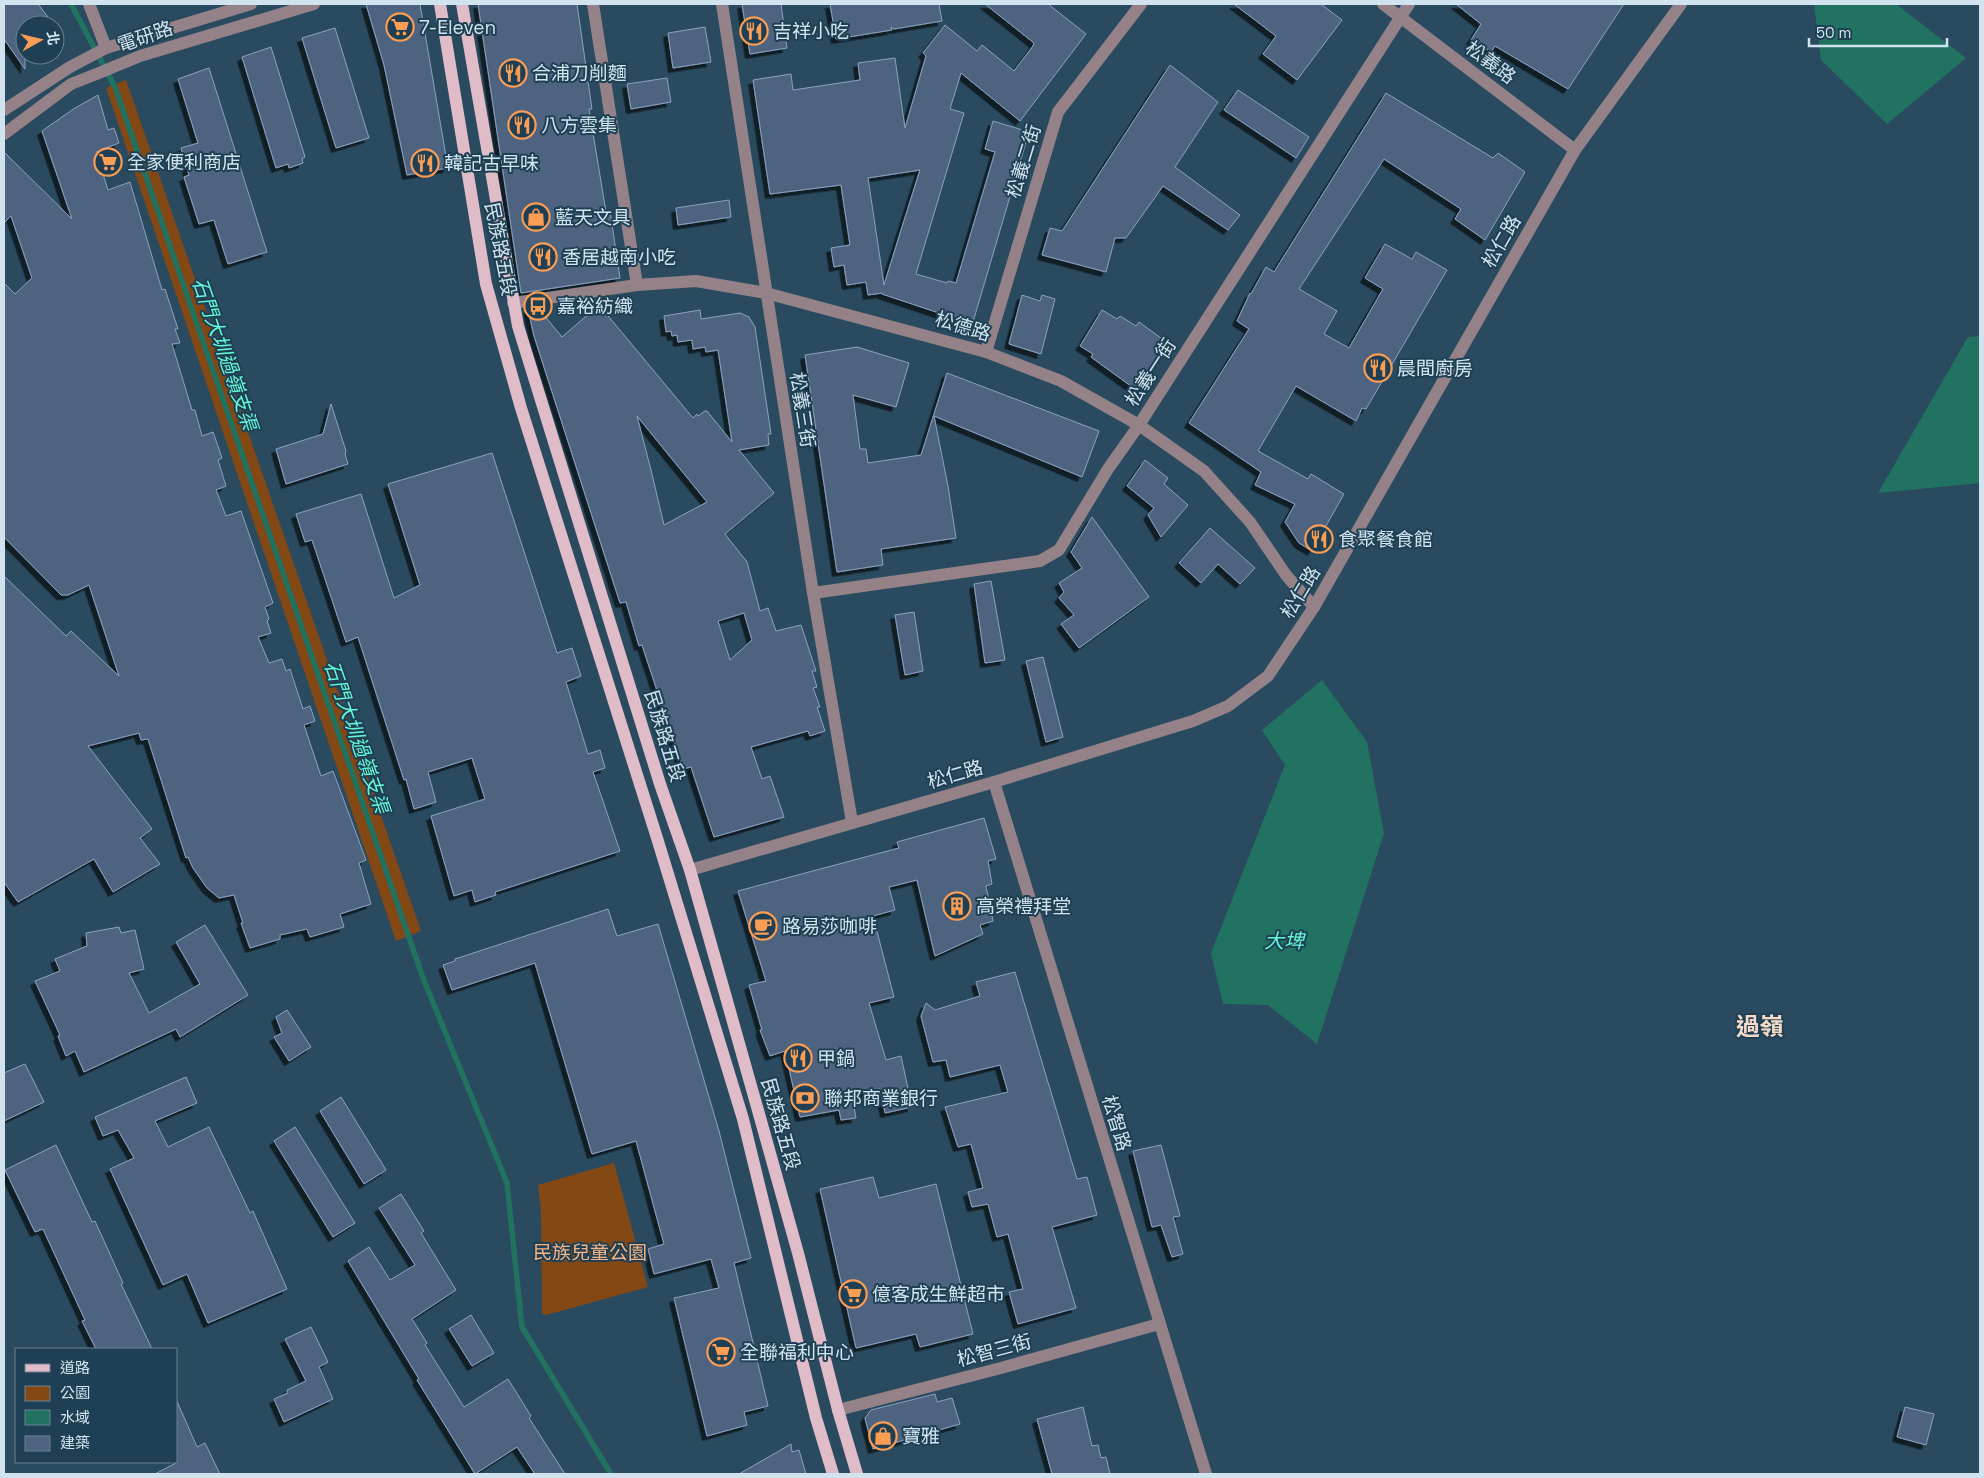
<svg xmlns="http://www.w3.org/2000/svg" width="1984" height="1478" viewBox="0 0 1984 1478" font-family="'Space Grotesk','Noto Sans TC',sans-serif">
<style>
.green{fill:#844815}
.water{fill:#217261}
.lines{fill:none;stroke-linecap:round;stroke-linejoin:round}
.stream{stroke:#217261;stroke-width:5.5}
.building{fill:#4e637f;stroke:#8ba2c0;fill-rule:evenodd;filter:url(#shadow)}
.minor{stroke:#948288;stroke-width:12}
.major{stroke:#e0bcc8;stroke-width:12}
.labels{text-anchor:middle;stroke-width:4;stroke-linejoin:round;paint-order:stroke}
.poi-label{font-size:19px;fill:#d1e3ef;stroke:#1f4054;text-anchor:start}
.street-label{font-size:19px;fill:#d1e3ef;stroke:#1f4054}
.park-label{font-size:19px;fill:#f6b485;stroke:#1f4054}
.water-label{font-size:20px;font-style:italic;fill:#65f6d6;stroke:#1f4054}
.district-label{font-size:24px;font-weight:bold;fill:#f6dbc8;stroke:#1f4054}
</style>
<defs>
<filter id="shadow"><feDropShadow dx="-4.5" dy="4.5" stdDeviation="0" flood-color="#0009"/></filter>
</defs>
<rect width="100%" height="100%" fill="#2a4b5f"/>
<g class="green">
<path d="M126 80 421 931 396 941 106 88Z"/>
<path d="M614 1163 648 1287 546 1315 542 1314 541 1210 538 1185Z"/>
</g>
<g class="water">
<path d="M1814 4H1896L1966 58 1887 124 1821 60Z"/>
<path d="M1980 336V483L1878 493 1968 337Z"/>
<path d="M1322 680 1367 742 1384 833 1317 1044 1268 1005 1223 1004 1211 953 1285 765 1262 730Z"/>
</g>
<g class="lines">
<path class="stream" d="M71 4 115 87 423 978 507 1183 522 1327 611 1474"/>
</g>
<g class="building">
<path d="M4 4H38L54 25H25V69L4 39Z"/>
<path d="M366 4H420L448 168 407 175 384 65Z"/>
<path d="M478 4H577L592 109H589L606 212 610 211 620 278 521 293Z"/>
<path d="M742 4H781L787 48 750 54Z"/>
<path d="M830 4H939L942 21 894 29 891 27 892 30 836 39Z"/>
<path d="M985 4H1048L1086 34 1020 121 961 73 950 109 964 113 916 274 947 283 948 281 956 283 995 152 985 149 993 121 1029 132 973 322 939 313 882 294V293L868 295 866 282 847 285 844 265 834 267 831 248 850 245 841 185 770 194 753 80 791 74 793 90 860 80 858 63 895 58 905 128 926 56 923 53 945 25 977 51 982 45 1014 71 1033 46 1034 43ZM920 170 902 227 884 285 868 178Z"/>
<path d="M1234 4H1321L1342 20 1297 80 1263 54 1276 36Z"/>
<path d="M1456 4H1624L1568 89 1495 46 1491 52 1471 40 1481 24Z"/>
<path d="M705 27 711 62 673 68 668 33Z"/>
<path d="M335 28 369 138 336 148 302 38Z"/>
<path d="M271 47 305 157 302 159 303 163 289 168 288 164 276 168 242 57Z"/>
<path d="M1170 65 1218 102 1175 167 1240 215 1228 230 1163 186 1126 238H1115L1106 272 1042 255 1050 228 1062 231Z"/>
<path d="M209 68 267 252 228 264 214 220 199 224 184 177 189 175 181 148 198 143 178 79Z"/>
<path d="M667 78 671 102 631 109 627 84Z"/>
<path d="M1238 90 1309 137 1296 158 1224 110Z"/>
<path d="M1386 93 1493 158 1498 153 1525 172 1485 240 1455 219 1461 209 1384 159 1299 289 1337 311 1324 334 1349 348 1383 289 1365 278 1385 244 1412 259 1416 252 1447 270 1366 409 1362 408 1356 421 1296 386 1258 451 1308 479 1311 474 1344 494 1312 551 1299 543 1285 522 1295 504 1255 485 1261 472 1189 423 1249 329 1237 321 1250 293 1251 294 1266 267 1274 272Z"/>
<path d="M98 95 108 130 114 128 119 143 96 152 108 190 130 182 162 290 165 289 178 329H175L180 343 172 344 192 410H195L202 436 213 432 222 458 218 460 226 486 216 490 226 516 241 511 273 603 265 607 269 619 267 621 271 633 258 637 269 663 282 659 286 671 290 669 303 709 310 706 315 721 304 725 321 776 333 771 366 860 359 863 371 904 340 914 344 927 310 937 307 929 280 935V939L250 948 241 923H243L234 895 219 898 207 888 193 868 188 857 186 858 148 739 141 740 139 733 88 746 152 829 140 838 160 864 113 892 94 859 18 902 4 882V576L66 636 71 631 119 676 89 585 68 595H61L4 537V283L15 294 32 278 11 216 4 223V152L72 219 42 131 75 108Z"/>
<path d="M729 200 731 217 678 225 676 208Z"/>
<path d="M1022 295 1040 301 1042 295 1055 299 1041 354 1009 344Z"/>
<path d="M599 305 693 418 697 414 698 416 705 411H707L732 442 718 350 706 352 705 347 693 349 692 340 678 342 677 335 672 336 671 331 666 332 664 316 700 310 701 319 740 313 749 317 755 327 771 434H768L769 445 739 450 774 493 725 534 747 562 760 611 768 608 776 631 801 625 816 671H812L817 687 813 688 820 707H817L825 731 810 736 808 731 751 747 762 779 770 776 784 817 714 837 691 767 683 769 642 645 639 646 626 602 620 603 534 336 528 309 538 308 562 337ZM637 416 707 502 664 525 651 470ZM744 613 752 640 730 660 718 621Z"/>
<path d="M1102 310 1117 319 1120 316 1136 326 1139 322 1169 344 1135 389 1091 357 1093 354 1080 346Z"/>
<path d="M857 347 909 363 896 407 853 395 860 449H866L868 463 921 455 947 373 1099 431 1082 477 934 416 948 486 956 538 881 549 883 565 837 572 805 355Z"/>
<path d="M331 404 346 451 345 454 348 464 286 484 276 449 323 434Z"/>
<path d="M492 453 557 653 572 648 581 676 566 682 588 754 600 750 605 768 593 772 620 851 495 892 496 895 475 902 472 890 454 896 431 816 485 799 472 758 428 772 436 802 414 809 406 779 404 780 358 637 346 642 312 540 305 542 296 514 361 494 394 598 420 585 388 484Z"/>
<path d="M1145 460 1168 478 1164 484 1188 505 1161 537 1148 515 1154 508 1127 486Z"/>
<path d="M1092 517 1149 597 1079 648 1061 624 1074 615 1059 598 1064 592 1059 583 1082 568 1071 552Z"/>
<path d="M1210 528 1255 568 1240 584 1218 564 1201 583 1179 563Z"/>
<path d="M991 581 1005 660 985 663 974 584Z"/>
<path d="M914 612 923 671 905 675 895 615Z"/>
<path d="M1043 657 1063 737 1046 742 1026 661Z"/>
<path d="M984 818 996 859 988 861 992 884 986 886 993 921 980 925 983 934 935 956 917 880 889 887 895 910 873 916 894 997 869 1003 886 1060 901 1056 912 1107 885 1113 880 1089 852 1095 856 1118 841 1120 839 1110 800 1117 785 1051 770 1056 760 1030H762L749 985 766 981 738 891 899 848 897 842Z"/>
<path d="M608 909 617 936 658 924 719 1131 751 1258 734 1263 768 1406 744 1412 747 1425 707 1436 674 1298 719 1288 711 1259 654 1274 648 1249 664 1244 636 1141 592 1154 535 963 452 990 443 965 455 961V959Z"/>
<path d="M205 925 248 995 180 1037 176 1029 84 1072 75 1051 66 1056 58 1036 60 1035 35 981 60 971 55 959 87 946 86 933 119 927 121 933 135 930 144 969 129 973 149 1013 200 984 176 942Z"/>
<path d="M1015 972 1077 1179 1087 1177 1097 1215 1052 1227 1076 1308 1018 1324 1009 1292 1023 1289 1008 1234 997 1237 988 1204 972 1207 968 1192 983 1188 971 1144 958 1147 945 1107 1008 1092 1000 1065 950 1077 946 1060 933 1062 921 1016 926 1003 935 1010 980 996 976 982Z"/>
<path d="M287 1010 311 1047 289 1061 274 1037 282 1033 276 1017Z"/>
<path d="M25 1064 44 1102 4 1121V1073Z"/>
<path d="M186 1077 197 1103 155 1121 168 1147 209 1127 250 1213 253 1211 287 1289 208 1323 187 1274 163 1285 110 1169 134 1158 118 1130 103 1136 95 1117Z"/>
<path d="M341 1097 386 1170 364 1184 320 1111Z"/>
<path d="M295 1127 355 1223 333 1237 274 1141Z"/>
<path d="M56 1145 92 1222 95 1221 123 1283 121 1284 152 1349H96L82 1321 85 1320 43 1229 35 1232 5 1170Z"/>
<path d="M1161 1145 1180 1216 1173 1217 1183 1254 1172 1257 1161 1225 1152 1227 1133 1151Z"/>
<path d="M873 1177 879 1198 936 1184 973 1334 920 1347 916 1334 856 1348 820 1189Z"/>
<path d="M401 1194 424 1231 421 1233 456 1290 412 1319 427 1343 425 1345 464 1407 508 1379 531 1416 529 1418 565 1474H535L517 1447 475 1474 417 1380 419 1379 348 1261 369 1247 390 1280 415 1265 379 1208Z"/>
<path d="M471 1315 494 1353 472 1366 449 1329Z"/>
<path d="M311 1327 328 1362 319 1367 333 1399 284 1422 274 1399 288 1393 287 1390 306 1381 285 1339Z"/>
<path d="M935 1394 937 1402 952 1398 960 1424 873 1449 865 1418 871 1410Z"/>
<path d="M176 1399 197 1447 205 1443 220 1474H155L176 1463Z"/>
<path d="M1083 1407 1092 1446 1098 1445 1101 1458 1106 1457 1110 1474H1052L1037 1419Z"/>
<path d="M1905 1407 1934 1414 1926 1445 1897 1437Z"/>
<path d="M791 1444 792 1452 799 1450 806 1474H739Z"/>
</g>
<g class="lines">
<g class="minor">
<path d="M89 4 106 48"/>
<path d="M593 4 637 285"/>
<path d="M722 4 813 593 852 822"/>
<path d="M1383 4 1575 150"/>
<path d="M4 110 70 67 106 48 251 4"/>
<path d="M4 134 71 84 99 73 140 56 314 4"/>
<path d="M513 303 637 285 696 281 766 293 986 352 1061 381 1139 425 1204 471 1250 522 1286 575 1314 607"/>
<path d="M986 352 1058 112 1141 4"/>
<path d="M813 593 1040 561 1059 550 1108 469 1139 425 1409 4"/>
<path d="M994 782 1206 1474"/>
<path d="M690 870 994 782 1193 721 1228 706 1268 676 1314 607 1575 150 1681 4"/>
<path d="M838 1410 1001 1368 1159 1324"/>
</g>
<g class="major">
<path d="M440 4 486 284 521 408 657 838 743 1119 816 1418 833 1474"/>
<path d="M462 4 518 326 660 784 690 870 759 1114 798 1253 838 1410 857 1474"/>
</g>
</g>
<defs>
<g id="supermarket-ring" transform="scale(1.4375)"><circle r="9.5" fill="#1f4054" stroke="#fc9d54" stroke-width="1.5"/><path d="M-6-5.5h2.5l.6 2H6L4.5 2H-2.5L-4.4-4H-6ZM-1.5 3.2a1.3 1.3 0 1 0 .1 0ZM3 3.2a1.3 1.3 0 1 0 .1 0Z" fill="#fc9d54"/></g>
<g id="restaurant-ring" transform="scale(1.4375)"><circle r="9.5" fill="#1f4054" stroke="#fc9d54" stroke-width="1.5"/><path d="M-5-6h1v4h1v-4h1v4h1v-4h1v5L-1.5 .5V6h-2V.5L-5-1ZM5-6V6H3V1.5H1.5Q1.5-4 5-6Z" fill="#fc9d54"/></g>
<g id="shop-ring" transform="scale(1.4375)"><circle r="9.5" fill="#1f4054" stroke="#fc9d54" stroke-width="1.5"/><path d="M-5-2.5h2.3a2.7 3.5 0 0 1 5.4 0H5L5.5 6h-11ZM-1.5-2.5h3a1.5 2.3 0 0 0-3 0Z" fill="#fc9d54"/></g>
<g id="bus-ring" transform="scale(1.4375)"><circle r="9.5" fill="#1f4054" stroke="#fc9d54" stroke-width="1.5"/><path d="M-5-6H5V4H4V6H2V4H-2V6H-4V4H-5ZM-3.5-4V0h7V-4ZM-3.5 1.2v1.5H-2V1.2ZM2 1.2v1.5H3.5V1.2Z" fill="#fc9d54"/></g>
<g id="building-ring" transform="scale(1.4375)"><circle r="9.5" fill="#1f4054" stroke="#fc9d54" stroke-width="1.5"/><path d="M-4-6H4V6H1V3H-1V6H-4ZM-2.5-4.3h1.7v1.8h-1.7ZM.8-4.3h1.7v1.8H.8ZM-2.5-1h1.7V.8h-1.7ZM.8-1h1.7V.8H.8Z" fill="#fc9d54"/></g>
<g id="cafe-ring" transform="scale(1.4375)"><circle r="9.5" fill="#1f4054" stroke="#fc9d54" stroke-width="1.5"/><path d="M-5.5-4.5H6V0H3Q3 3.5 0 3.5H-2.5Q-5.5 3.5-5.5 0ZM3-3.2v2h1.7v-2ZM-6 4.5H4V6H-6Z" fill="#fc9d54"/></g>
<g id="bank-ring" transform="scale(1.4375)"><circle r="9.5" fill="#1f4054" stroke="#fc9d54" stroke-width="1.5"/><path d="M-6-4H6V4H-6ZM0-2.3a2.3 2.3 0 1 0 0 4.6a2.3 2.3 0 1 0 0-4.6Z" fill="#fc9d54"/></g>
</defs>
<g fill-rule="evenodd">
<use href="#supermarket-ring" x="400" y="27"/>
<use href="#restaurant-ring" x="754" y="31"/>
<use href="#restaurant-ring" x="513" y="73"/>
<use href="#restaurant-ring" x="522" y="125"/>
<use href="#supermarket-ring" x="108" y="162"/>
<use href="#restaurant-ring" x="425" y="163"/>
<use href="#shop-ring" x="536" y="217"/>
<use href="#restaurant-ring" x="543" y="257"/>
<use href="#bus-ring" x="538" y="306"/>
<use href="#restaurant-ring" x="1378" y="368"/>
<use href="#restaurant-ring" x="1319" y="539"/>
<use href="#building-ring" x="957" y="906"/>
<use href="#cafe-ring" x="763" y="926"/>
<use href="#restaurant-ring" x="798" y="1058"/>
<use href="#bank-ring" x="805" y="1098"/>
<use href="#supermarket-ring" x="853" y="1294"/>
<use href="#supermarket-ring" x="721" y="1352"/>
<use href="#shop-ring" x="883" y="1436"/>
</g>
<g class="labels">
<g class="poi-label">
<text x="419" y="34">7-Eleven</text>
<text x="773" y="38">吉祥小吃</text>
<text x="532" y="80">合浦刀削麵</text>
<text x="541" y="132">八方雲集</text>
<text x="127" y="169">全家便利商店</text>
<text x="444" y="170">韓記古早味</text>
<text x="555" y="224">藍天文具</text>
<text x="562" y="264">香居越南小吃</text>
<text x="557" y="313">嘉裕紡織</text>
<text x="1397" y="375">晨間廚房</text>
<text x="1338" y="546">食聚餐食館</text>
<text x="976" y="913">高榮禮拜堂</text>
<text x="782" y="933">路易莎咖啡</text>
<text x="817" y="1065">甲鍋</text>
<text x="824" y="1105">聯邦商業銀行</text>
<text x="872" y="1301">億客成生鮮超市</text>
<text x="740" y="1359">全聯福利中心</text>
<text x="902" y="1443">寶雅</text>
</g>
<g class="street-label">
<text transform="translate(145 36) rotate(-19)" y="7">電研路</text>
<text transform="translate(1491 62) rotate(37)" y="7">松義路</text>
<text transform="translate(1023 161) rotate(-73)" y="7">松義二街</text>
<text transform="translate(1501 241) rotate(-60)" y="7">松仁路</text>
<text transform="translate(501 249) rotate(79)" y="7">民族路五段</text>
<text transform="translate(963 326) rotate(17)" y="7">松德路</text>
<text transform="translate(1150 372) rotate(-57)" y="7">松義一街</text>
<text transform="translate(803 410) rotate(81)" y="7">松義三街</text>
<text transform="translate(1300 592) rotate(-59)" y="7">松仁路</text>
<text transform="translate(665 736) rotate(73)" y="7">民族路五段</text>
<text transform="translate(955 774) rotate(-16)" y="7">松仁路</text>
<text transform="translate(1117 1123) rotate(73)" y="7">松智路</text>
<text transform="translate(781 1124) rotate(74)" y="7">民族路五段</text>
<text transform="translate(994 1350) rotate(-15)" y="7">松智三街</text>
</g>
<g class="park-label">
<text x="590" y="1259">民族兒童公園</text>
</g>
<g class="water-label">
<text transform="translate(225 354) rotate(71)" y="7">石門大圳過嶺支渠</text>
<text transform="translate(357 737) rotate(71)" y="7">石門大圳過嶺支渠</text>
<text x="1284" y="948">大埤</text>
</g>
<g class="district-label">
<text x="1760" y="1035">過嶺</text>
</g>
</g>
<rect width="1984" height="1478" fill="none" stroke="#d1e3ef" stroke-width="10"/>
<rect x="15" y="1348" width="162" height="115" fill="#1f4054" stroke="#668192"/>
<rect x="25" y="1364" width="25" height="8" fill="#e0bcc8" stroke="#668192"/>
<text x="60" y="1373" font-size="15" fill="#d1e3ef">道路</text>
<rect x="25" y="1386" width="25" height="15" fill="#844815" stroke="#668192"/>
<text x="60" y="1398" font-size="15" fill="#d1e3ef">公園</text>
<rect x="25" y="1410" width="25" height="15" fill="#217261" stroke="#668192"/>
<text x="60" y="1423" font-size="15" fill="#d1e3ef">水域</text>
<rect x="25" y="1436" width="25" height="15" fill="#4e637f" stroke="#668192"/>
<text x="60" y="1448" font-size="15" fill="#d1e3ef">建築</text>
<g transform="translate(40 40) rotate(82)"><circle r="24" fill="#1f4054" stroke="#668192"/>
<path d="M0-4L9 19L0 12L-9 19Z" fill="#fc9d54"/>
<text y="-8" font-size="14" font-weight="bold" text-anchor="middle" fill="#d1e3ef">北</text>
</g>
<path d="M1809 38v8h138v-8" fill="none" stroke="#d1e3ef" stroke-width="2.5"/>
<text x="1816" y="38" font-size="15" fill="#d1e3ef" stroke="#1f4054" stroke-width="4" paint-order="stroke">50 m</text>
</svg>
